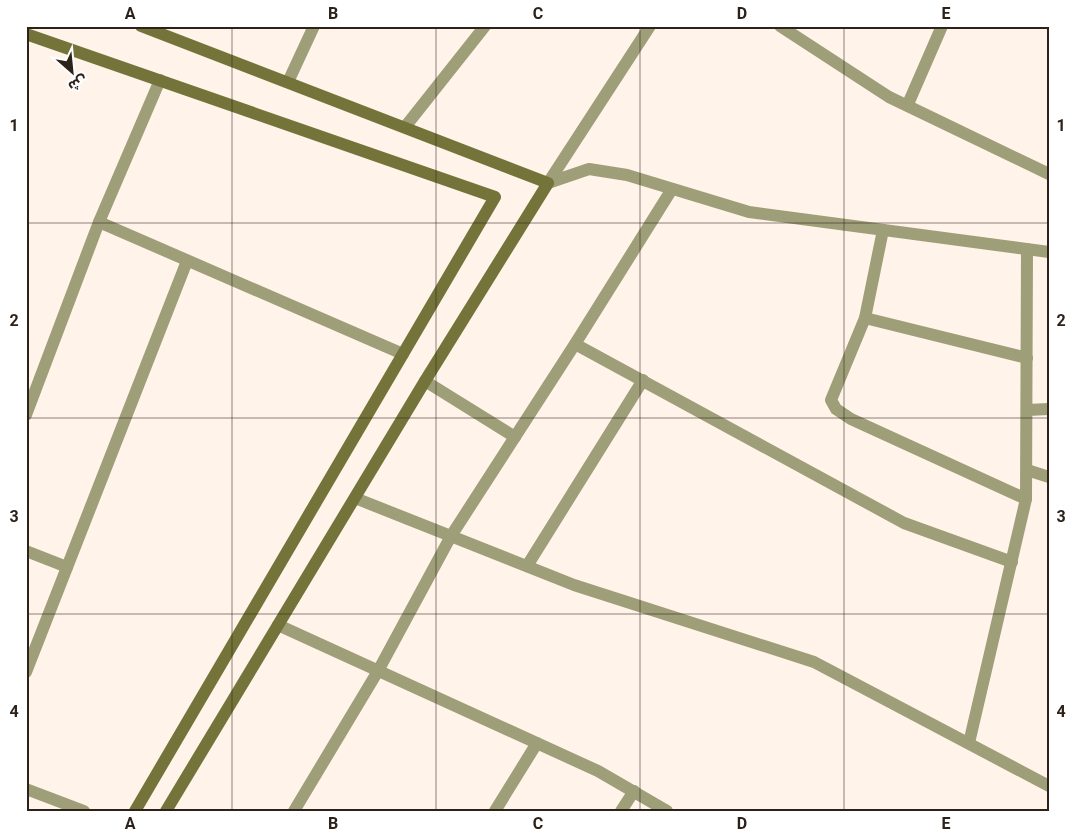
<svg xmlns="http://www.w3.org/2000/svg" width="1075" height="837" viewBox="0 0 1075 837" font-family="Roboto,'Noto Sans Arabic',sans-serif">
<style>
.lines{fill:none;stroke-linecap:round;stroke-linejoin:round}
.street{stroke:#9e9e78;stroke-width:12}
.secondary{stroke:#74743a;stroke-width:12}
.grid{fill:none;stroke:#2d221a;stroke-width:1;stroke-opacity:0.55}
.neatline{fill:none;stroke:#2d221a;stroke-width:2}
.grid-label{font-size:16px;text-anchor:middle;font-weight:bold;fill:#2d221a}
</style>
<rect width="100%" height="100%" fill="#fff3ea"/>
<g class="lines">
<g class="street">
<path d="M780 26 889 97 1049 174"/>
<path d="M288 82 314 26"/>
<path d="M908 104 942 26"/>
<path d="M405 127 485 26"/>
<path d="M548 183 589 169 627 175 749 212 1049 252"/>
<path d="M548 183 650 26"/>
<path d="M99 222 160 80"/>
<path d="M883 230 865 318 831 400 836 409 851 419 1026 499"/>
<path d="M865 318 1027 358"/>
<path d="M575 344 904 523 1012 562"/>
<path d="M425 381 515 437"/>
<path d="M1027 410 1049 409"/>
<path d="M26 415 99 222 403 354"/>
<path d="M1027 470 1049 477"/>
<path d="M355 498 574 585 814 662 1049 786"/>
<path d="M26 551 67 567"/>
<path d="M527 566 643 380"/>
<path d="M278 625 598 771 667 811"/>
<path d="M26 672 187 261"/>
<path d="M969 743 1026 499 1027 249"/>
<path d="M26 789 84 811"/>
<path d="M294 811 378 671 451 536 575 344 672 189"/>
<path d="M495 811 537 743"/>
<path d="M621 811 634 791"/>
</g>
<g class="secondary">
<path d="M141 26 548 183 425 381 166 811"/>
<path d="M26 34 495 197 135 811"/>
</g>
</g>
<path class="grid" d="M232 26V811M436 26V811M640 26V811M844 26V811M26 223H1049M26 418H1049M26 614H1049"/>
<rect width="1075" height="837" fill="none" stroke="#ffffff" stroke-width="55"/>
<g transform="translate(72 72) rotate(153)" stroke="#ffffff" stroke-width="4" paint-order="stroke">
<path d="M0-4L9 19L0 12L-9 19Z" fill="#2d221a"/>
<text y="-8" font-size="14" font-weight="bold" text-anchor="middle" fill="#2d221a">ش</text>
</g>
<rect x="28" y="28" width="1020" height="782" class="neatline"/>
<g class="grid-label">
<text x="130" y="19">A</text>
<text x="333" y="19">B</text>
<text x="538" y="19">C</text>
<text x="742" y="19">D</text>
<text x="946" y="19">E</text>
<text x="14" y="131">1</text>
<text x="1061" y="131">1</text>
<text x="14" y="326">2</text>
<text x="1061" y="326">2</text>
<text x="14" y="522">3</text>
<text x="1061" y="522">3</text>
<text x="14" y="717">4</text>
<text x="1061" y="717">4</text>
<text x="130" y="829">A</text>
<text x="333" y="829">B</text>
<text x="538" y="829">C</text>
<text x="742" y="829">D</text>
<text x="946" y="829">E</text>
</g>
</svg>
